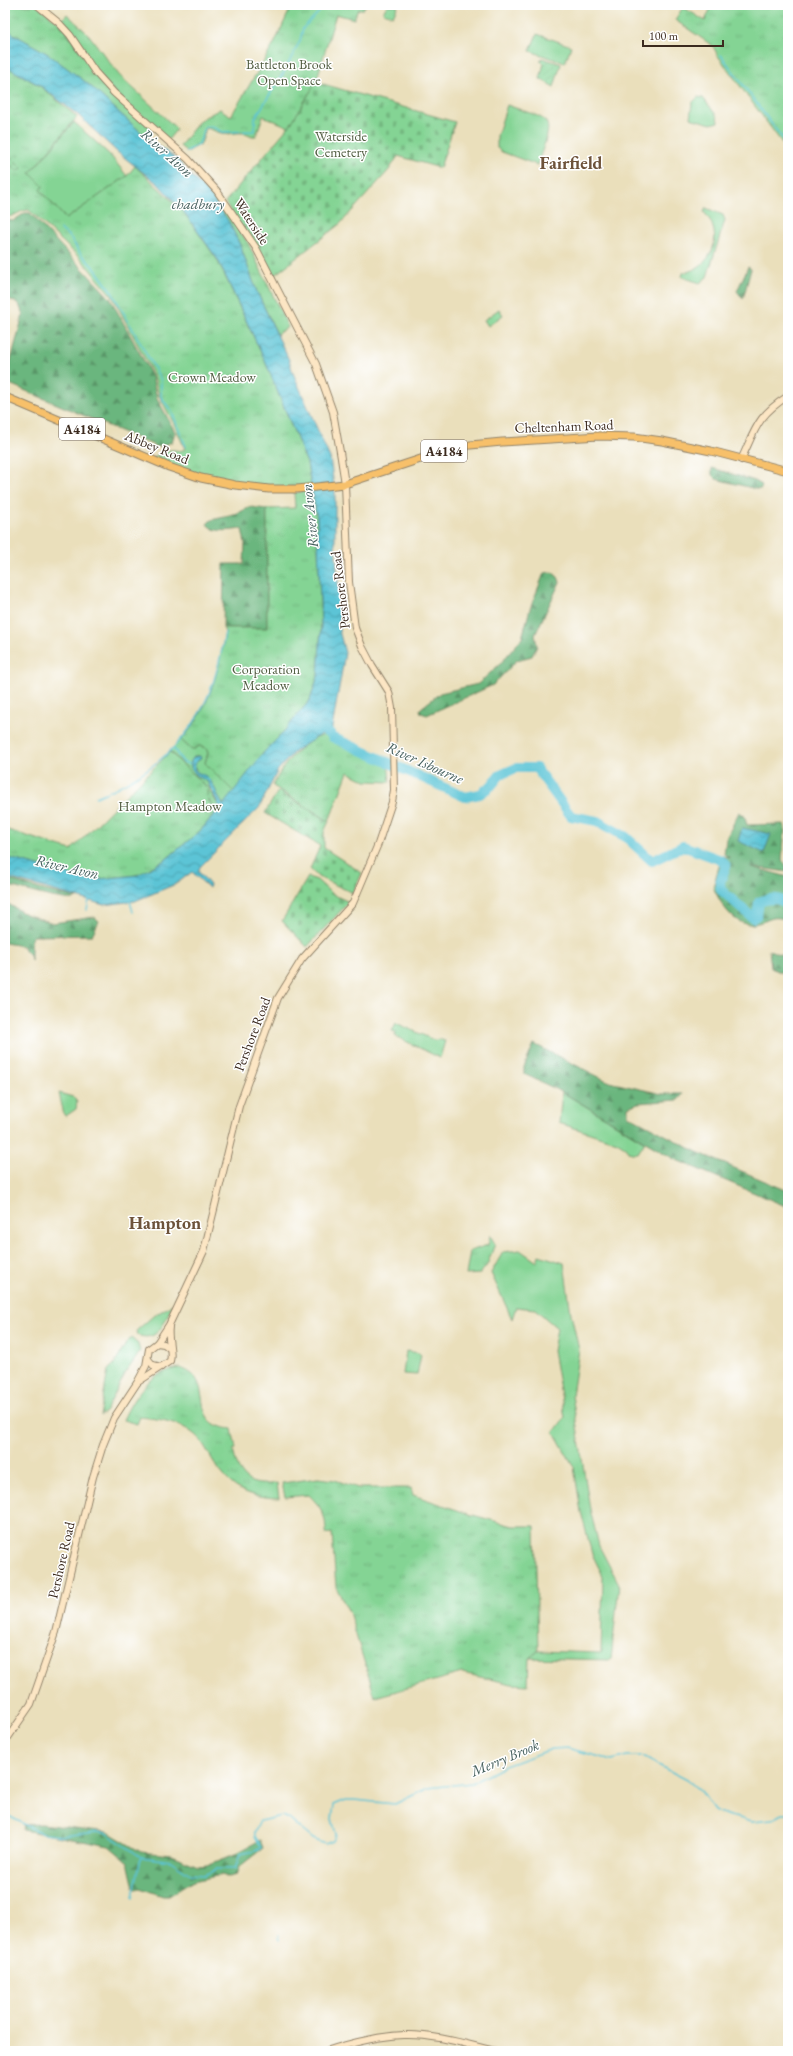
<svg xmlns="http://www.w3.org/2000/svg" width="793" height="2056" viewBox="0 0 793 2056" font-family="'EB Garamond',serif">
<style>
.grass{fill:#84d494;stroke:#607f59}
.forest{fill:url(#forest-firs);stroke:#53704e}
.cemetery{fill:url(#cemetery-stones);stroke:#607f59}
.park{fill:url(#park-tufts);stroke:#607f59}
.garden{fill:url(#garden-furrows);stroke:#607f59}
.water{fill:url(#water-waves);stroke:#4b777a}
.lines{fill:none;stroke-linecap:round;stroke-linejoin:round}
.stream{stroke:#5bc4d6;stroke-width:1.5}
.river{stroke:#5bc4d6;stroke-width:10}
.secondary-casing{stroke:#92846c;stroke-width:8}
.primary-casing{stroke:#92846c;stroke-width:9}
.secondary{stroke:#fce6c4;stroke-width:6}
.primary{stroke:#f7c06b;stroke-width:7}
.labels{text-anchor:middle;stroke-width:3;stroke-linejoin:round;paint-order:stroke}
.shield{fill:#fff;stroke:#766a62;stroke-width:1}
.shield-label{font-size:13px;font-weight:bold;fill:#3b2a1e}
.park-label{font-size:14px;fill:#515d41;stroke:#fff}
.street-label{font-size:14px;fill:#3b2a1e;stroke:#fff}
.water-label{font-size:15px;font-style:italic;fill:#46605e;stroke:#fff}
.district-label{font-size:18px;font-weight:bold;fill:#6d523a;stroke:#fff}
</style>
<defs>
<pattern id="forest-firs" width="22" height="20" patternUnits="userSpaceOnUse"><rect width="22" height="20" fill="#6bb67e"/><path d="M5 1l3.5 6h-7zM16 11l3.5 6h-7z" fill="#599467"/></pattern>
<pattern id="cemetery-stones" width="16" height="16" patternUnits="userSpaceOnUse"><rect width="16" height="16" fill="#84d494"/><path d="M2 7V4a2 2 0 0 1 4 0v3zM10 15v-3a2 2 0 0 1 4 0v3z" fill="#73b67f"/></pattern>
<pattern id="park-tufts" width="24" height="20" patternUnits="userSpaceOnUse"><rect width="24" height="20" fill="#84d494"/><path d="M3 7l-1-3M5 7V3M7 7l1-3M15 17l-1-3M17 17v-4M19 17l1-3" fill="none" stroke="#73b67f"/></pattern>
<pattern id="garden-furrows" width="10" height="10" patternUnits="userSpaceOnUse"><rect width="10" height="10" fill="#84d494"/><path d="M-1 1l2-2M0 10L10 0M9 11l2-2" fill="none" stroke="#73b67f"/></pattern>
<pattern id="water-waves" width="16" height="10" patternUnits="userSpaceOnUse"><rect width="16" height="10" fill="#5bc4d6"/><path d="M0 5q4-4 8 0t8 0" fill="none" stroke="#4c9fad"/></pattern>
</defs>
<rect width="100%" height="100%" fill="#fff"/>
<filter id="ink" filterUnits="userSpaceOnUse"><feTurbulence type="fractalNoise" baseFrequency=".025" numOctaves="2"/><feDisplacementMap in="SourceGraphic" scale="8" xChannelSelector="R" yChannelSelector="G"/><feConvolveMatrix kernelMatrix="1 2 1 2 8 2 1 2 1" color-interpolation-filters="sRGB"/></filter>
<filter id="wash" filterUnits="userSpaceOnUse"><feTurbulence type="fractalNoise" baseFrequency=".012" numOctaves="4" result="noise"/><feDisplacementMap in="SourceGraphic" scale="16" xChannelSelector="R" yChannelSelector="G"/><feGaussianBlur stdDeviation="0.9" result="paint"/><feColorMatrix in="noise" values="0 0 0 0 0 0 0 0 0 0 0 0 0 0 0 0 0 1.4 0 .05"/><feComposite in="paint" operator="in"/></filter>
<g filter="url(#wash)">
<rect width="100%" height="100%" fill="#eadfbb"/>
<g class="grass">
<path d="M387 5H398L393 16 383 13Z"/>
<path d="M67 14 89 35 119 75 177 129 167 141 114 93 59 23Z"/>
<path d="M537 34 571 46 565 63 530 51Z"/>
<path d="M698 97 703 98 717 116 718 122 711 124 690 118 692 103Z"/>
<path d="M507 105C554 122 555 115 537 165L502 152 497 148V136Z"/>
<path d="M74 122 110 155 127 176 66 219 40 190 43 186 30 173Z"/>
<path d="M706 208 723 215 725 220 707 277 700 283 682 277 683 273C713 267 725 235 704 212Z"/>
<path d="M499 309 503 315 488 326 484 320Z"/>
<path d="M181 740 192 750 199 746 206 748 208 753 205 763 234 792 223 805 208 778 197 773 194 765 199 760 198 755 194 757 190 764C194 776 202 774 207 782 210 786 207 783 209 788 211 795 217 802 220 808L217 811 209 801 206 787 170 751Z"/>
<path d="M396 1023 436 1041 438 1039 445 1041 440 1058 395 1036 396 1032 392 1031Z"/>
<path d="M562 1092 645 1142 638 1153H630L625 1147 617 1142 559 1123Z"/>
<path d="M59 1093 73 1097 77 1102 76 1109 66 1116 64 1115Z"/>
<path d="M520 1250 537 1262 539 1255 564 1263 571 1314 579 1350 572 1395 590 1509 599 1546 619 1584 611 1660 529 1658 538 1651 601 1653 603 1576 592 1554 581 1512 574 1467 554 1432 565 1417 553 1351 557 1328 535 1309 516 1307 512 1319 491 1273 503 1252Z"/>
<path d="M173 1304C165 1320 159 1344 137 1335L136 1331 152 1317Z"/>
<path d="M131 1338 138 1344 140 1352 125 1374 106 1411 100 1416 108 1370C120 1361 121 1347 131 1338Z"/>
<path d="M406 1351 419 1353 421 1355 417 1375 403 1374Z"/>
</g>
<g class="forest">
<path d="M25 213H30L110 298 152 376 157 398 175 432 172 442 158 447 5 382 23 315 19 304 5 297V220L13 221Z"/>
<path d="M748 267 751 269 743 299 737 291Z"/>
<path d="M712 468 755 481 762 485 761 489H756L716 479 712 475Z"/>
<path d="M250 507 267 509V628H223L224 564H244L245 543 242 529C231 530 214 534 207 524L211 520 234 515Z"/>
<path d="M552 572 558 577 560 582 535 635 537 646 532 656 517 660 493 685 427 715 421 713 420 709 440 693 478 684 500 664 522 638 530 609 544 573Z"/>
<path d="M739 812 744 815 747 825 784 824 785 828 782 860 786 865 788 872 752 867 788 877V920C772 915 773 919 758 923 735 930 721 904 713 887L722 856 730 858 724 854 726 839Z"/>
<path d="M5 878 39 889 77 898C68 904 18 888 5 885Z"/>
<path d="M5 902 25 914 53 923 94 917 99 921 92 935 33 936 31 939V961L30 955 22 946 5 943Z"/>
<path d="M769 950 788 957V975L771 968Z"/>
<path d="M534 1044 609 1082 662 1094H683L678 1100 638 1103 628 1107V1115L697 1152 788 1191V1207L674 1159 562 1092 524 1074V1067Z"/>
<path d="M41 1824 108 1832 141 1852 171 1855 198 1866 207 1865 235 1854 260 1840 263 1848 239 1867 236 1875 229 1877 221 1875 193 1881 169 1896H163L140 1888 136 1889 134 1888 128 1862 109 1846 23 1830 24 1825Z"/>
</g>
<g class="cemetery">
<path d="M316 82 455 122 440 168 398 156 389 170 341 223 272 277 225 202 289 126Z"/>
<path d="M278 791 329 821 324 832V848L362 873 353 893 318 877 310 869 320 846 265 813Z"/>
<path d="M308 877 317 880 332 894 349 902 307 947 282 921Z"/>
</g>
<g class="park">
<path d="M5 5H37L59 23 95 72 152 128 146 137 87 83 48 54 5 29Z"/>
<path d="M292 5H366L363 9H358L354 19 336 14 316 82 289 127 263 116 256 136H252C240 129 233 136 221 133 216 132 212 129 206 128L201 144 187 152 180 146 200 120 220 109 231 116 274 44Z"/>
<path d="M712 5H788V151L718 56 713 46 675 20 683 7 705 21Z"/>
<path d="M5 66 40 86 77 117 30 173 43 186 40 190 66 219 127 176 135 166 183 211 218 261 265 361 307 463 311 487 275 489 196 475 152 459C160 452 169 448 180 451L185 449 175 426 159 396 154 376 112 296 80 258 29 210C19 210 16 217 5 217Z"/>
<path d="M214 193 248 243 288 327 277 334 257 292 240 245 229 222 211 195Z"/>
<path d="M311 490 317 518 321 626 318 676 310 700 281 735 265 751 234 792 205 763 208 753 206 748 199 746 192 750 181 740C209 712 219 670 225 632L223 628H267V509L295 508 294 493Z"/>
<path d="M331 734 332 737 388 762 390 782 366 781 348 772 329 821 273 786C282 765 305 736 331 734Z"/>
<path d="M170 752 206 787 209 801 217 811 200 831 165 860 138 875 89 880 5 857V829L71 850Z"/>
<path d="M490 1235 495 1244 487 1265 480 1274 466 1275 470 1251 488 1245Z"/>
<path d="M180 1368C219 1379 184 1425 232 1429L236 1449 233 1450C239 1477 247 1488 277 1483L279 1498C244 1497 230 1488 212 1459 207 1451 202 1440 194 1434 178 1421 159 1419 140 1417L137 1424 123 1420C134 1395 151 1371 180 1368Z"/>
<path d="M318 1478 335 1480 358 1488H411L413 1495 469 1514 513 1526H535L538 1651 529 1658 528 1685 512 1684 462 1673 375 1697 349 1612 336 1587 332 1533 326 1534C326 1515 322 1508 309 1495L285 1497 282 1483Z"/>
</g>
<g class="garden">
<path d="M542 58 561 64 554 87 540 79 544 63 540 61Z"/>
<path d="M5 151 22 168 18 171 5 161Z"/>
</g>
<g class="water">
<path d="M5 29 48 54 87 83 146 137 178 160 186 171 211 195 229 222 240 245 257 292 289 360 293 373 330 458 335 492V544L340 607 339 630 345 653 331 734H322L295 751 278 770 259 808 200 867 198 871 210 885 209 888 192 872 176 884 135 901 104 905 5 877V857L89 880 138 875 165 860 200 831 220 808 207 781 197 776 191 768V761L194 757 200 756 201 758 195 763C192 774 201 772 207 777 214 783 218 797 223 805L265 751 281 735 310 700 318 676 321 626 317 518 307 463 265 361 218 260 183 211 158 184 116 151 78 115 39 85 5 66Z"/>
<path d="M742 828 771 834 764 853 738 841Z"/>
</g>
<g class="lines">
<g class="stream">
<path d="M721 55 785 142"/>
<path d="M186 152 199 144 205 127H213L222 132 255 131V118L284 72 300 41 303 28 326 5"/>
<path d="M60 229 70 237 80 253 96 270 112 292 161 380V397L172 412 186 447"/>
<path d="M190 764 183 762 173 748C206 715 218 676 225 632"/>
<path d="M96 797C125 785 150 771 173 748"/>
<path d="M130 901 133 912"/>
<path d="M87 910 89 900"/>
<path d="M5 1814 43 1834 61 1836 97 1832 106 1833 141 1857 171 1861 190 1874 204 1875 217 1869H235L240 1854 255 1851 261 1848C256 1832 250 1841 260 1821L282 1816 290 1820 313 1839 325 1844 333 1841 336 1834 332 1819 334 1805 346 1800H354L395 1804 428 1788 472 1783 505 1766 552 1749 567 1748 612 1760 627 1756H641L691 1782 701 1791 714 1810 729 1816 752 1821 772 1819 782 1814H788"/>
<path d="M133 1898 141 1857"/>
<path d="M278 1935 279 1941"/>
</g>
<path class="river" d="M320 729 331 734 332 737 465 797 480 794 491 786 500 775 516 768H536L571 816 597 821 626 837 652 861 683 846 721 860 726 866 720 882 721 890 753 918 757 915 759 902C769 898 780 897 788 905"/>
</g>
</g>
<g filter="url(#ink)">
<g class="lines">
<g class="secondary-casing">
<g id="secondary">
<path d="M37 5 59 23 70 35 95 72 114 93 188 159 217 191 256 248 316 364 333 412 340 452 345 484 349 582 355 628 362 646 372 665 389 692 392 708 394 790 392 802 378 844 353 903 302 959 278 998 239 1106 204 1251 169 1325 157 1343"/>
<path d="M741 460C756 428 757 416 788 396"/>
<path d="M148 1359 153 1365 161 1367"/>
<path d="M138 1382 170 1361C173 1353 167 1339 169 1327"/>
<path d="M5 1742 31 1704 56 1632 93 1477 103 1445 114 1418 137 1383 146 1366 149 1349 157 1343 164 1344 169 1348"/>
<path d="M326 2051C351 2043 377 2036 404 2035 434 2034 466 2044 495 2051"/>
</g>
</g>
<g class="primary-casing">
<path id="primary" d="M5 397 169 467 201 478 235 485 269 489H297L345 484 460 446 502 442 599 436 634 437 662 441 711 451 788 471"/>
</g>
<use href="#secondary" class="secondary"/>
<use href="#primary" class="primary"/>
</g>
</g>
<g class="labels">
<g class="shield">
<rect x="59" y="418" width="46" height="22" rx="3"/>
<rect x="421" y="440" width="46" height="22" rx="3"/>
</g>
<g class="shield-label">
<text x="82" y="434">A4184</text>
<text x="444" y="456">A4184</text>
</g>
<g class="park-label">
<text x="289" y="69">Battleton Brook<tspan x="289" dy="16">Open Space</tspan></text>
<text x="341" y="141">Waterside<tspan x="341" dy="16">Cemetery</tspan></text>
<text x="212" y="382">Crown Meadow</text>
<text x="266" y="674">Corporation<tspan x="266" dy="16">Meadow</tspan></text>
<text x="170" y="811">Hampton Meadow</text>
</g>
<g class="street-label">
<text transform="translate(252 221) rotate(57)" y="5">Waterside</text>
<text transform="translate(564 426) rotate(-2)" y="5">Cheltenham Road</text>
<text transform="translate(157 447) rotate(22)" y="5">Abbey Road</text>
<text transform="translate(340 590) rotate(-97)" y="5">Pershore Road</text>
<text transform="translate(252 1034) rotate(-69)" y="5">Pershore Road</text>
<text transform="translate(61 1560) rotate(-77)" y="5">Pershore Road</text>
</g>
<g class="water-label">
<text transform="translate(167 153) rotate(42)" y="5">River Avon</text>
<text x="198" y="209">chadbury</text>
<text transform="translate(310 516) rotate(-96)" y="5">River Avon</text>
<text transform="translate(425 763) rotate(24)" y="5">River Isbourne</text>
<text transform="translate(67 867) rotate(13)" y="5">River Avon</text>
<text transform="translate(505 1758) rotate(-23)" y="5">Merry Brook</text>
</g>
<g class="district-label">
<text x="571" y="169">Fairfield</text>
<text x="165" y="1229">Hampton</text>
</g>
</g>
<rect width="793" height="2056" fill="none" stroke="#fff" stroke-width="20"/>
<path d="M643 40v6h80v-6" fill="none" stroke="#3b2a1e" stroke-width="2"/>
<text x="649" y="40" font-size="12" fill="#3b2a1e" stroke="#ffffff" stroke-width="3" paint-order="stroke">100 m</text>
</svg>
